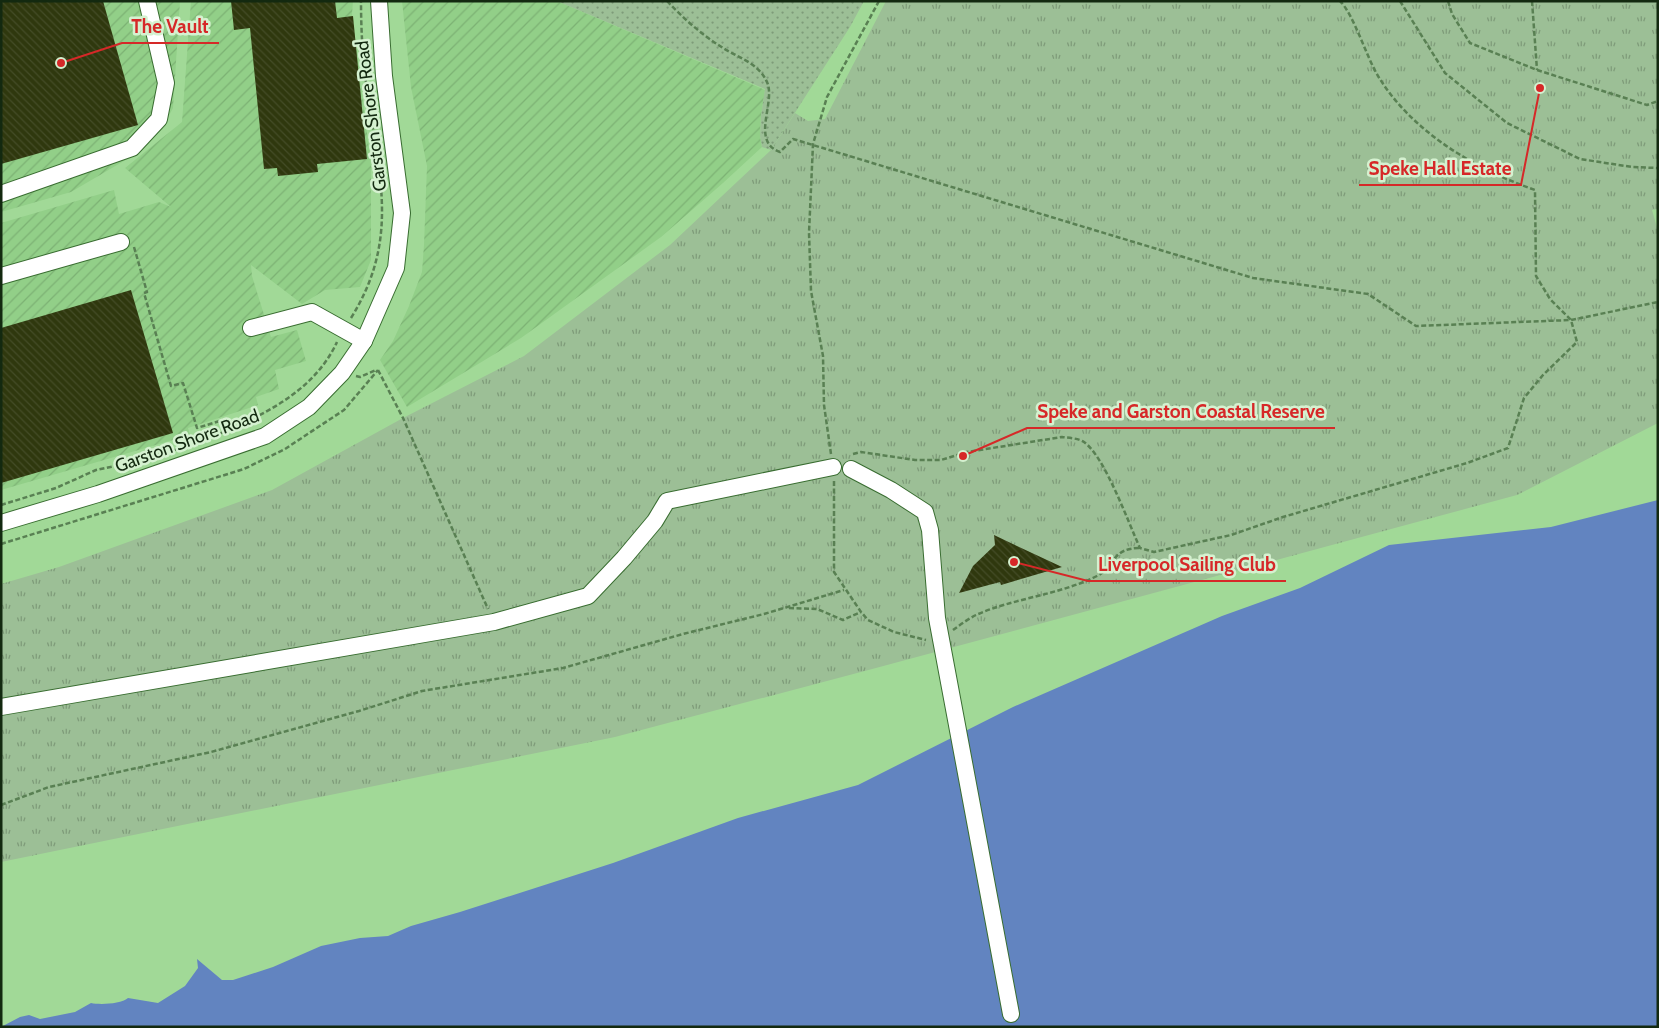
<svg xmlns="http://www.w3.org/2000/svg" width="1659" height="1028" viewBox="0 0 1659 1028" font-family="Cabin,sans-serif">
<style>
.industrial{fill:url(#industrial-furrows)}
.grass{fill:url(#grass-dots)}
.park{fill:url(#park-tufts)}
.water{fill:#6284c0}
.building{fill:url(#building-back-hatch)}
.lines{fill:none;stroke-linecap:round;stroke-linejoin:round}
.minor-casing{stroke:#396d31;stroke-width:18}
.path{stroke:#598053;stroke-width:2.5;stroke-dasharray:5 2.5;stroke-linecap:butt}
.minor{stroke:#fff;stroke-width:16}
.labels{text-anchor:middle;stroke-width:5;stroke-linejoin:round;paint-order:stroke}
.street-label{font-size:18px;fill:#132910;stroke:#d5f1d0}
.leader{fill:none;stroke:#d62828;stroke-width:2}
.callout-dot{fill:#d62828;stroke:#d5f1d0;stroke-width:2}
.callout-label{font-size:19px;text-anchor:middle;font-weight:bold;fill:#d62828;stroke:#d5f1d0;stroke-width:5;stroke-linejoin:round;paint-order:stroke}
</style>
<defs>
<pattern id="industrial-furrows" width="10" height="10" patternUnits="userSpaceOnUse" patternTransform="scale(1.25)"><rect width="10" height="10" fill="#92cf88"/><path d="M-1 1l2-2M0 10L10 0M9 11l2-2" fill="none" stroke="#7db274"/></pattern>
<pattern id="grass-dots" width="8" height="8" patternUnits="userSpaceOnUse" patternTransform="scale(1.25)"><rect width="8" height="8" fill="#9cbf96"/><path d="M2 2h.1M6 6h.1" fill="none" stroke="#7e9b79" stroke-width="1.8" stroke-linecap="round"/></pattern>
<pattern id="park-tufts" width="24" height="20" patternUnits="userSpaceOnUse" patternTransform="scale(1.25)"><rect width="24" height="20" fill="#9cbf96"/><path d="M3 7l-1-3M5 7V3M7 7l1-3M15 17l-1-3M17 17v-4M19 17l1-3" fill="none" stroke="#7e9b79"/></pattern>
<pattern id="building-back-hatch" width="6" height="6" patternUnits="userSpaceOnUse" patternTransform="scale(1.25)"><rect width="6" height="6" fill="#2f380e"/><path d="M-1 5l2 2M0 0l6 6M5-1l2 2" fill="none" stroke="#444c27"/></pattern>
</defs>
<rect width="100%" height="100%" fill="#a1d997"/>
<g class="industrial">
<path d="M1 1H180L173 108 164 125 129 158 71 192 1 212Z"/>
<path d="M191 1H353L352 14 371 165V260L360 287 325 290 302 304 251 265 252 276 271 337 297 330 306 361 275 370 279 389 256 397 258 405 188 428 190 435 1 490V223L114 190 119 214 159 202 171 207 125 168 182 122Z"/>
<path d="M402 1H557L765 90 761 116 760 136 762 147 723 183 661 237 521 338 407 407 380 360 393 341 409 306 422 272 424 245 427 166 411 87Z"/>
</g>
<path class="grass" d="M557 1H864L850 27 771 150 762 147 760 136 761 116 765 89Z"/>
<path class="park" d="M886 1H1658V209L1652 210 1658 231V423L1517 495 876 668 615 737 1 862V584L59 567 272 490 403 418 524 356 670 245 771 150 795 113 808 121 825 119Z"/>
<path class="water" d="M1658 500V1027H1L20 1017 29 1015 40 1019 75 1012 91 1003C100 1005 121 1004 128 998L158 1003 185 986 198 968 197 959 222 980H233L273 967 321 946 360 938 388 936 411 926 460 912 613 863 738 818 858 785 1013 707 1222 616 1300 588 1389 545 1551 527Z"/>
<g class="building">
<path d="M1 1H103L138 125 1 164Z"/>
<path d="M231 1H335L337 18 353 16 367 159 317 164 318 172 278 176 277 168 264 169 250 28 234 30Z"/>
<path d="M131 290 173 433 1 483V328Z"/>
<path d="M994 535 1017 546 1062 567 1001 585 1000 582 959 593 973 566 995 545Z"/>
</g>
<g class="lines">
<g class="minor-casing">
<g id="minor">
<path d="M1 194 132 148 159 119 166 83 147 1"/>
<path d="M1 276 121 242"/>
<path d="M251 328 312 312 364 341"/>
<path d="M851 469 891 490 925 512 930 530 937 618 1011 1014"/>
<path d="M1 523 98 494 265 436 309 407 342 373 364 341 396 268 402 213 384 76 379 1"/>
<path d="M1 707 494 622 588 596 624 558 655 521 667 501 833 467"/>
</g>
</g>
<g class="path">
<path d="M667 1C683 18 701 34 720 46 736 57 757 62 766 80 778 100 749 141 780 152L793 139 1253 278 1368 294 1416 326 1571 320 1658 302"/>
<path d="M1400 1 1445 73 1507 123 1580 159 1632 167 1658 168"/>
<path d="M1448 1 1452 14 1470 43 1537 70 1647 105 1658 101"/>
<path d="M1532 1 1537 70"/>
<path d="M134 247 147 292 144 293 171 386 183 383 197 428 223 420 226 431"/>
<path d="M351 318C399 241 380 179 368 96 363 65 361 33 361 1"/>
<path d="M378 370 403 418 488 609"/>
<path d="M356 376 360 377 376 370"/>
<path d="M198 443C251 420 311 398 337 342"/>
<path d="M831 454 824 405 823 356 811 291 809 233 813 144 827 97 879 1"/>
<path d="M853 454 861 452 915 460H941L967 452 1062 437C1069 438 1078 438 1084 442 1105 457 1128 522 1140 548L1154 552 1231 535 1283 517 1467 463 1508 448 1524 398 1543 375 1577 342 1571 320 1550 299 1536 276 1535 190C1475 169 1412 132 1378 76 1366 56 1354 15 1340 1"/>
<path d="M834 481V572L861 612 868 620 894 632 926 640"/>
<path d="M1 505 56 488 96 470 135 462 188 446"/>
<path d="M1 544 244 469 285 449 344 410 378 370"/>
<path d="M789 608 817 609 843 620 861 612"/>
<path d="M953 630C960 625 968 619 976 615 1014 598 1059 595 1097 576 1115 567 1111 548 1140 548"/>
<path d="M1 805 49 787 211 752 359 711 422 691 563 668 683 634 764 614 844 590"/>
</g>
<use href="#minor" class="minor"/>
</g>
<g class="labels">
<g class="street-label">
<text transform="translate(371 116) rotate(-97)" y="6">Garston Shore Road</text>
<text transform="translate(187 441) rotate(-20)" y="6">Garston Shore Road</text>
</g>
</g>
<path class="leader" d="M61 63L122 43H219M1540 88L1521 185H1359M963 456L1027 428H1335M1014 562L1088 581H1286"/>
<g class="callout-dot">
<circle cx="61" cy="63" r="5"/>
<circle cx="1540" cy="88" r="5"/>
<circle cx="963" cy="456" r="5"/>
<circle cx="1014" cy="562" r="5"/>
</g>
<g class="callout-label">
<text x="170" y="33">The Vault</text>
<text x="1440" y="175">Speke Hall Estate</text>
<text x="1181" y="418">Speke and Garston Coastal Reserve</text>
<text x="1187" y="571">Liverpool Sailing Club</text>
</g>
<rect width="1659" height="1028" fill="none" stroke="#132910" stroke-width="5"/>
</svg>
